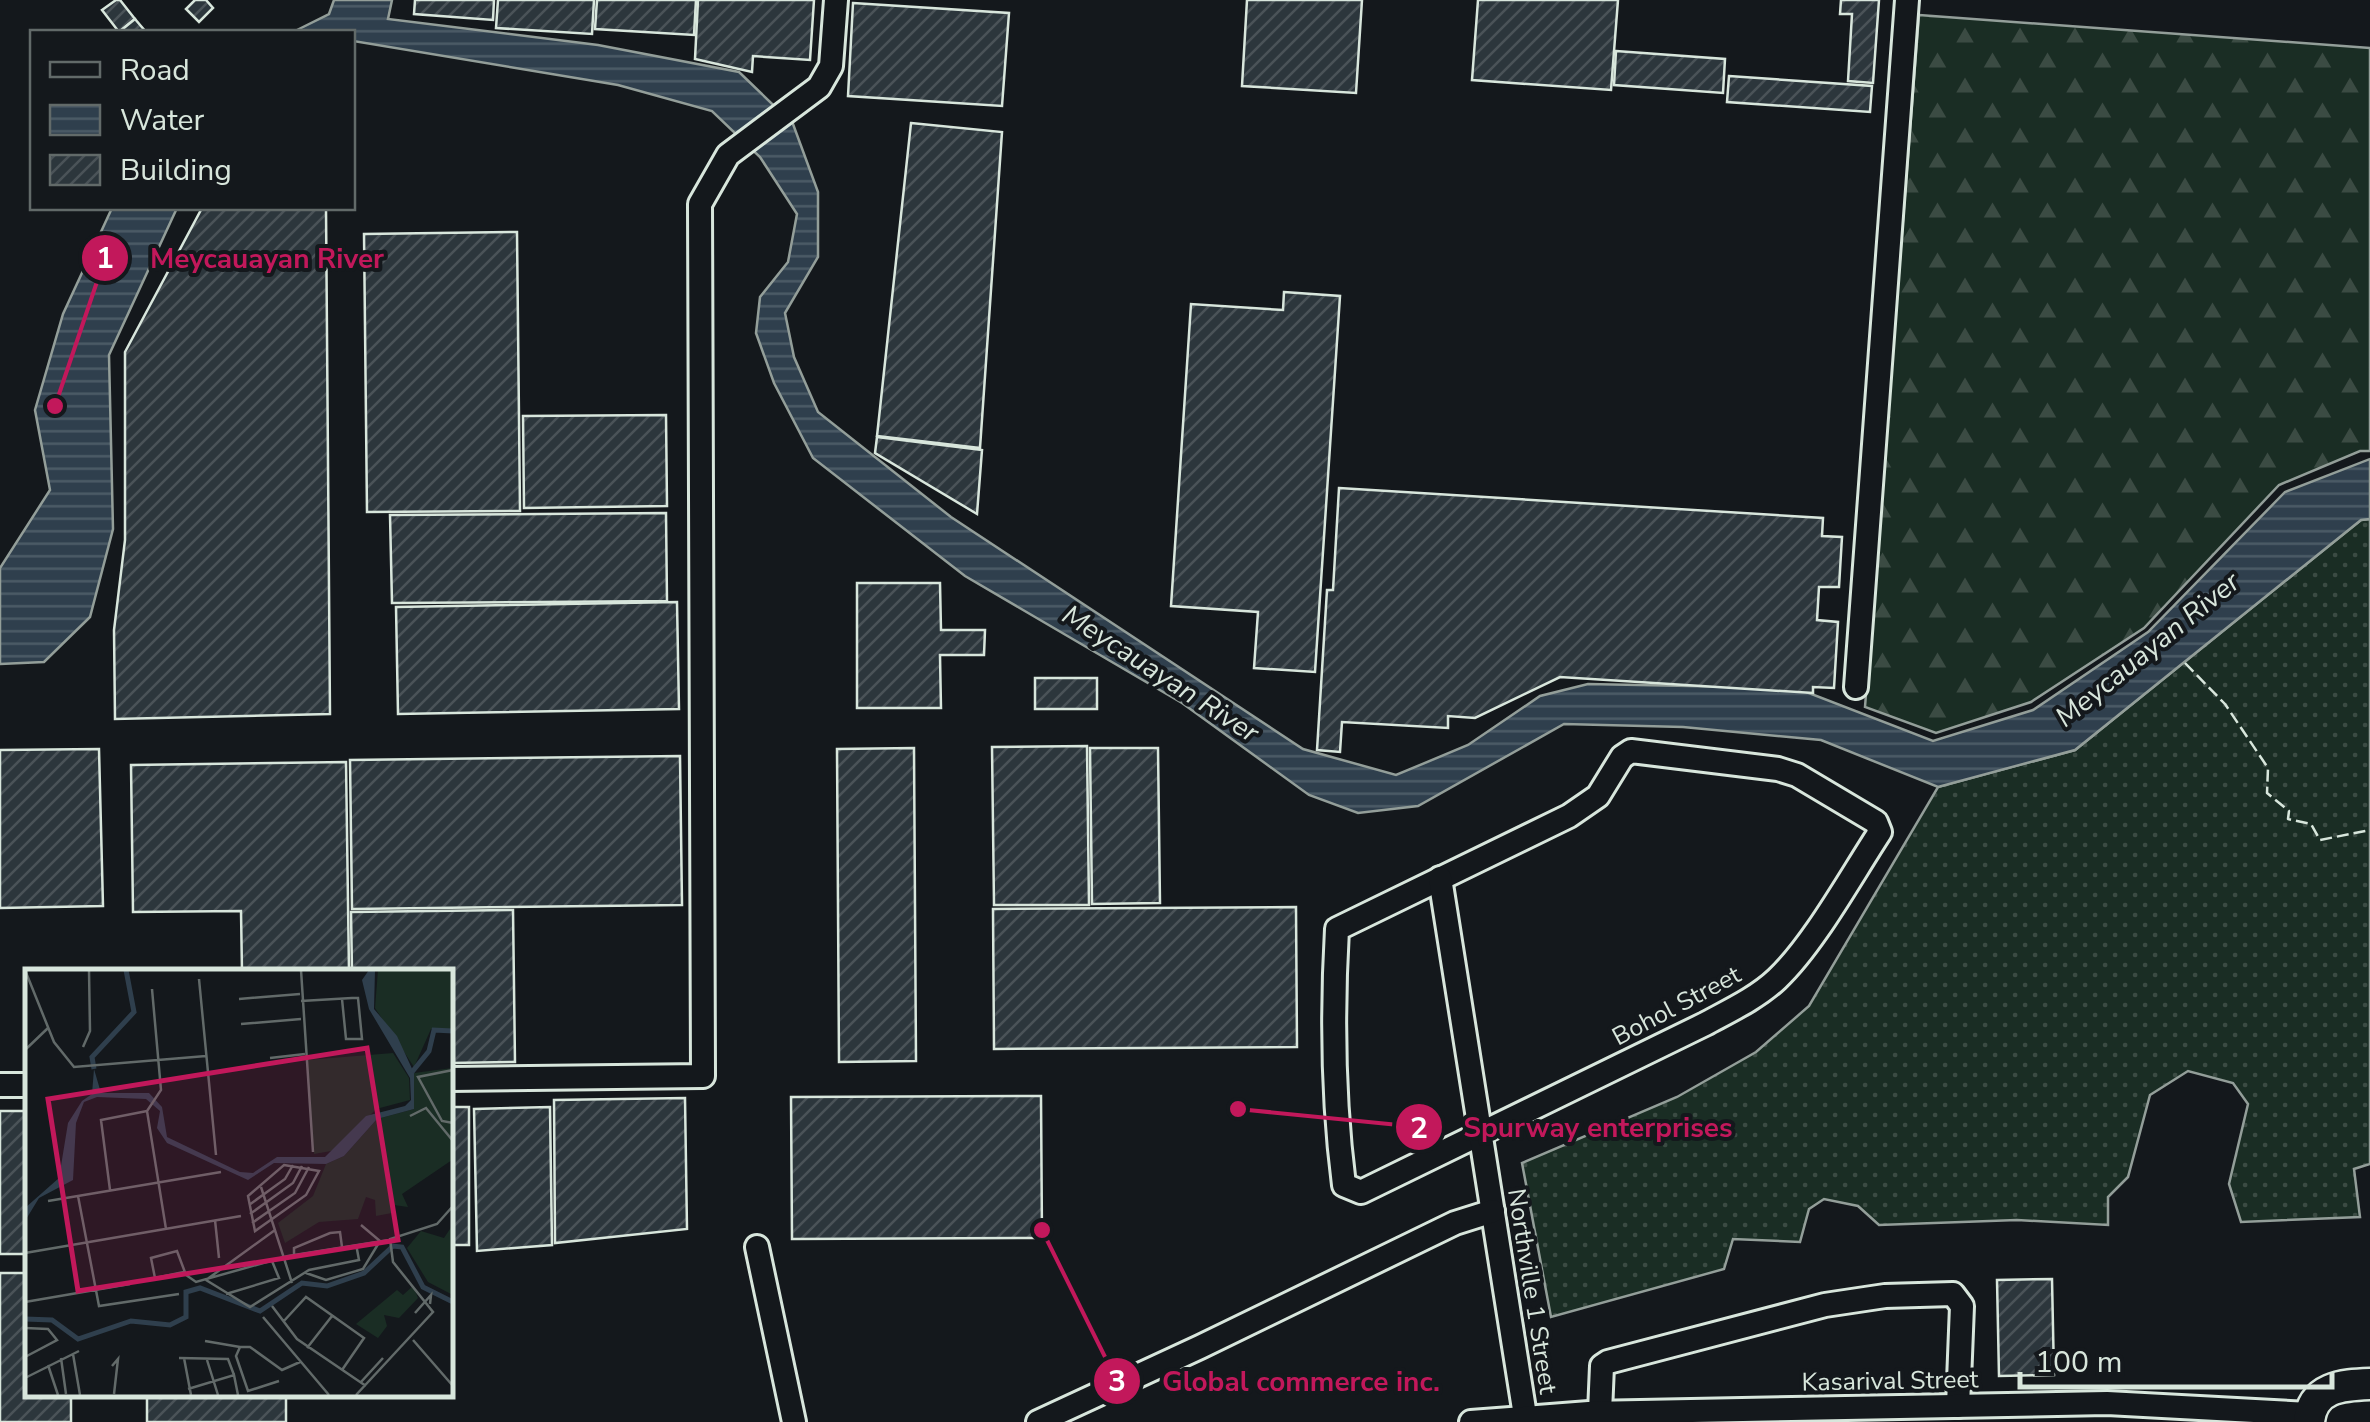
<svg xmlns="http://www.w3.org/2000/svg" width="2370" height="1422" viewBox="0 0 2370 1422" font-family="'Nunito Sans',sans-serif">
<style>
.grass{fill:url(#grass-dots);stroke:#939e99;stroke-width:2.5}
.forest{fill:url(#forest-firs);stroke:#939e99;stroke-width:2.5}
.water{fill:url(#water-rules);stroke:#939e99;stroke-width:2.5}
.building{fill:url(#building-hatch);stroke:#d8e6dc;stroke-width:2.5}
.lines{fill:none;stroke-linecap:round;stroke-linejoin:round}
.minor-casing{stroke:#d8e6dc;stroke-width:28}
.major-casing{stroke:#d8e6dc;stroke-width:35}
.minor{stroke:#14181c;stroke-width:22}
.major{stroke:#14181c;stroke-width:30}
.fence{stroke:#d8e6dc;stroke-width:2.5;stroke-dasharray:12 5;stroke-linecap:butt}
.labels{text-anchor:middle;stroke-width:8;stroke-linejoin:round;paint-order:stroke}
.street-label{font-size:25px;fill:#d8e6dc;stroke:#14181c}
.water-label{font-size:28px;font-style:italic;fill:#d8e6dc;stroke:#14181c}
.inset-river{fill:none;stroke:#2f3f4d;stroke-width:5}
.inset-road{fill:none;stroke:#626a69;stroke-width:2.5}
.view{fill:#c2185b;fill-opacity:0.15;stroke:#c2185b;stroke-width:5}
.inset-edge{fill:none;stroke:#d8e6dc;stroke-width:5}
.leader{fill:none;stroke:#c2185b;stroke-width:4}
.callout-dot{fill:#c2185b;stroke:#14181c;stroke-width:4}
.mark-label{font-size:30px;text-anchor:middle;font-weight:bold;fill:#fff}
.callout-label{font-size:28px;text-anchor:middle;font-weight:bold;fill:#c2185b;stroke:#14181c;stroke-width:8;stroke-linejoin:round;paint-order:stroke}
</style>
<defs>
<pattern id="grass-dots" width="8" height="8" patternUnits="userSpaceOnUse" patternTransform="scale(2.5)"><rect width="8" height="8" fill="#1a2d24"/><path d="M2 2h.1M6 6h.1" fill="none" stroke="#3b4b43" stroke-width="1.8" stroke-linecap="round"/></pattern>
<pattern id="forest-firs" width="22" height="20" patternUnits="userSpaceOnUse" patternTransform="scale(2.5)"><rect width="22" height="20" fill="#1a2d24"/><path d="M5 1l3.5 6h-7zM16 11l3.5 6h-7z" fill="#3b4b43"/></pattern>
<pattern id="water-rules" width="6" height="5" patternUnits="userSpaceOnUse" patternTransform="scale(2.5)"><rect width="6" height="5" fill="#2f3f4d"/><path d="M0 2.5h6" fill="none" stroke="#4c5b66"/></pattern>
<pattern id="building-hatch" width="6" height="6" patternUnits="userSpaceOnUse" patternTransform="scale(2.5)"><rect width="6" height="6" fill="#2c363c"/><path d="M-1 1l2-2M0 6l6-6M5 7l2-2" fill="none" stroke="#4a5358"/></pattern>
</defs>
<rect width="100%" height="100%" fill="#14181c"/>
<path class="grass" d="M2370 519V1164L2354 1169 2360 1217 2241 1222 2229 1184 2248 1104 2233 1083 2188 1071 2150 1095 2128 1177 2108 1197V1225L2017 1220 1879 1225 1858 1206 1824 1199 1809 1209 1800 1242 1733 1239 1724 1269 1551 1317 1522 1163 1677 1097 1756 1052 1809 1006 1938 787 2075 750 2361 520Z"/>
<path class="forest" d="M1919 15 2370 48V451H2360L2279 485 2144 628 2031 702 1936 733 1865 707Z"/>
<g class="water">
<path d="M334 0H392L388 19 598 45 739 72 793 124 818 192V257L785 313 794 357 818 412 951 517 1303 749 1396 775 1468 745 1540 696 1588 684 1796 688 1933 741 2033 710 2148 632 2285 492 2370 459V519L2361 520 2075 750 1938 787 1821 740 1683 727 1564 724 1418 806 1358 813 1309 795 1182 703 965 576 813 458 774 383 756 333 760 297 788 262 797 214 760 157 712 111 618 85 353 41 352 32H293L329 14Z"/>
<path d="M112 208H177L109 355 113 529 90 617 44 662 0 664V568L50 490 35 410 63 314Z"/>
</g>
<g class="building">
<path d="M116 0H120L135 19 119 32 102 10Z"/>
<path d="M195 0H206L213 8 199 22 186 9Z"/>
<path d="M415 0H494L493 20 414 14Z"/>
<path d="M498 0H594L592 34 496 28Z"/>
<path d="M597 0H696L694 35 595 29Z"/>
<path d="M698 0H814L810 60 753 56 752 72 695 59Z"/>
<path d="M1247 0H1362L1356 93 1242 86Z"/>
<path d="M1478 0H1618L1611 90 1472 80Z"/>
<path d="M1841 0H1879L1873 83 1848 81 1852 14H1840Z"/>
<path d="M853 3 1009 13 1002 106 848 96Z"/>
<path d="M135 19 146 32H119Z"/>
<path d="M1616 51 1725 59 1723 93 1614 85Z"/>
<path d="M1729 76 1872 86 1870 112 1727 102Z"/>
<path d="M911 123 1002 132 980 448 877 436Z"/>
<path d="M202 208H326L330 714 115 719 114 630 125 540V352Z"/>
<path d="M517 232 520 511 367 512 364 234Z"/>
<path d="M1284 292 1340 296 1315 672 1254 668 1258 612 1171 606 1191 304 1283 310Z"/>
<path d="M666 415 667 506 524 508 523 416Z"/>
<path d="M877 437 982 450 977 514 875 453Z"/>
<path d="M1339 488 1823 518 1822 536 1842 537 1839 587H1819L1817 620 1838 622 1834 688 1813 687V693L1560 677 1475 718 1448 716V728L1342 722 1340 752 1317 750 1327 590H1333Z"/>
<path d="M666 513 667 601 392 603 390 515Z"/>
<path d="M857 583H940L941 630H985L984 655H940L941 708H857Z"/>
<path d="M677 602 679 709 398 714 396 607Z"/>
<rect x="1035" y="678" width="62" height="31"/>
<path d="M1087 746 1089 905H994L992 747Z"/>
<path d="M914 748 916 1061 839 1062 837 749Z"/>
<path d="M1090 748H1158L1160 903 1092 904Z"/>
<path d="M99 749 103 906 0 908V750Z"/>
<path d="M680 756 682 905 352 909 350 760Z"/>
<path d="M346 762 349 972H242L241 911 133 912 131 765Z"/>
<path d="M1296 907 1297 1047 994 1049 993 909Z"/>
<path d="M513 910 515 1062 450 1063V972H352L351 912Z"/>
<path d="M1041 1096 1042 1238 792 1239 791 1097Z"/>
<path d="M685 1098 687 1229 555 1243 554 1100Z"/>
<rect x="450" y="1107" width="19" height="138"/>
<path d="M550 1107 552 1245 477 1251 474 1109Z"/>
<rect x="0" y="1111" width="28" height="143"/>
<path d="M0 1273H28V1394H71V1422H0Z"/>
<path d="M2052 1279 2054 1375 1999 1376 1997 1280Z"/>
<rect x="147" y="1394" width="139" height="28"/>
</g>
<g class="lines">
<g class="minor-casing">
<g id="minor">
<path d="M1856 687 1907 0"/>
<path d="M1631 751 1778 769 1797 775 1876 822 1880 832C1851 876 1814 944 1777 979 1757 998 1729 1011 1705 1024L1361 1192 1344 1185C1333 1100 1332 1015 1337 929L1569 816 1598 796 1622 757Z"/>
<path d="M1440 878 1526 1422"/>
<path d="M450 1079 703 1076 700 204 728 155 819 87 831 66 836 0"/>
<path d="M0 1085H28"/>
<path d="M757 1247 794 1422"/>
<path d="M1600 1412 1602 1366 1608 1362 1825 1305 1885 1296 1953 1294 1962 1306 1958 1406"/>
<path d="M1038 1422 1200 1347 1455 1223 1493 1211"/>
<path d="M1471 1422 1589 1413 2107 1403 2309 1414"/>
</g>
</g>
<g class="major-casing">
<path id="major" d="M2309 1422C2312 1387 2342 1385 2370 1384"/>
</g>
<use href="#minor" class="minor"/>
<use href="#major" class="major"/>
<path class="fence" d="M2185 663 2225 704 2268 768 2267 793 2289 811 2288 819 2311 824 2320 840 2370 830"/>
</g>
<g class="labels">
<g class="street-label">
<text transform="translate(1676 1005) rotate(-28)" y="9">Bohol Street</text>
<text transform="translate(1533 1291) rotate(81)" y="9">Northville 1 Street</text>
<text transform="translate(1890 1380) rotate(-1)" y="9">Kasarival Street</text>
</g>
<g class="water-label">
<text transform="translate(2147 649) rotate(-39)" y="10">Meycauayan River</text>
<text transform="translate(1161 673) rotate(33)" y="10">Meycauayan River</text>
</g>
</g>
<g transform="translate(25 969)">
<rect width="428" height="428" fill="#14181c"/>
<path d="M353 1H427V61L406 60 389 98 350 39ZM427 99V191L377 225 383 238 369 236 367 244 351 247 350 231 341 228 333 250 294 253 260 274 253 254 288 227 301 195 319 187 352 150 389 140V104ZM427 257V325H426L403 313 382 279 396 262 419 269Z" fill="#1a2d24"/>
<path d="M368 84 384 109 385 131 351 140 312 181 289 185 282 91ZM388 317 393 329 374 349 359 346 362 357 353 369 331 355 372 321 378 326Z" fill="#1a2d24"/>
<path d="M344 1H350L349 40 372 67 389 104V140L352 150 319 187 301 195 249 194 223 211 142 174 132 159 135 142 121 130 72 128 59 133 51 154 48 211 14 229 0 252V239L34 209 43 154 57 132 67 125 69 100 76 124H124L137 138 142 168 215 203 228 204 252 188H300L341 147 380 137 386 131 385 109 344 40 337 11Z" fill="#2f3f4d"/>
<path class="inset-river" d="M69 100 67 88 109 43 101 1M387 103 404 82 409 61 428 62M0 350 27 351 53 370 106 352 145 356 161 348V323L175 319 235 342 277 314 302 317 339 304 368 277 377 278 398 318 428 333"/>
<path class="inset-road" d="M0 1 29 73 49 98 181 87M276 1 288 183M174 10 191 186M127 20 136 121 122 142 141 260M214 30 275 25M276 32 327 29H333L337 70H321L317 30M216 55 276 50M58 78 65 62 64 1M0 81 23 59M245 89 280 85M428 101 393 108 417 152 428 154M385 147 401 139 428 172M259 196 294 202 281 226 230 262 223 227ZM236 218 267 314M85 221 76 151 122 142M53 227 74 337 154 325M23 232 196 203M224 236 260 210 268 196M225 245 268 214 277 197M190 251 194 289M227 254 270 224 284 198M0 284 216 247M269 286V279L305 264 315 263 317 278M159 303 130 309 126 289 152 282 161 306 171 313 263 287 364 271M281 304 301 311 338 300 355 272 336 256M181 311 225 338 284 301 334 291 331 275M181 311 250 261M201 325 254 309 247 292M0 333 105 315M247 337 272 370 341 417M390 344 406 326 405 335M238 348 304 426M258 353 281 328 339 369 317 401M0 359 23 360 32 371 0 388M388 371 428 417M180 372 215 378M282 379 307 347M48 385 55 426M36 389 41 425M154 389 203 390 209 406M159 389 166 426M182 391 193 426M23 396 33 426M87 397 93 390 89 425M0 409 54 382M254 412 223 422 211 387 215 378H225L257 401 275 393M336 413 358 389M163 420 209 406 213 426M331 426 408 343 368 293 365 270 412 255 428 237"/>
<path class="view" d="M342 79 373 271 53 322 23 130Z"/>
<rect width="428" height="428" class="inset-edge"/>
</g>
<path class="leader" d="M55 406L105 258M1238 1109L1419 1127M1042 1230L1117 1381"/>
<g class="callout-dot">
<circle cx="55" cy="406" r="10"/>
<circle cx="1238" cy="1109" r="10"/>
<circle cx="1042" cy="1230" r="10"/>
<circle cx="105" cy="258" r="25"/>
<circle cx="1419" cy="1127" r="25"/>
<circle cx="1117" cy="1381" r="25"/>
</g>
<g class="mark-label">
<text x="105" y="268">1</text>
<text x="1419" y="1138">2</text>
<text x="1117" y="1391">3</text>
</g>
<g class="callout-label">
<text x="267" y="268">Meycauayan River</text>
<text x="1598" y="1137">Spurway enterprises</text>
<text x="1301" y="1391">Global commerce inc.</text>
</g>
<rect x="30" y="30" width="325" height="180" fill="#14181c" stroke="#626a69" stroke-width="2.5"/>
<rect x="50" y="62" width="50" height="15" fill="#14181c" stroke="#626a69" stroke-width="2.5"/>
<text x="120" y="80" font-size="30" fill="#d8e6dc">Road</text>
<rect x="50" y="105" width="50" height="30" fill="url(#water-rules)" stroke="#626a69" stroke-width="2.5"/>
<text x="120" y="130" font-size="30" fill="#d8e6dc">Water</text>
<rect x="50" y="155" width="50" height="30" fill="url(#building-hatch)" stroke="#626a69" stroke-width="2.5"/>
<text x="120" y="180" font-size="30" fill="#d8e6dc">Building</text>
<path d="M2020 1372v15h312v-15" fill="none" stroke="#d8e6dc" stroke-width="5"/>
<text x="2035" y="1372" font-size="30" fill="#d8e6dc" stroke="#14181c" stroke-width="8" paint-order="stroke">100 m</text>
</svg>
